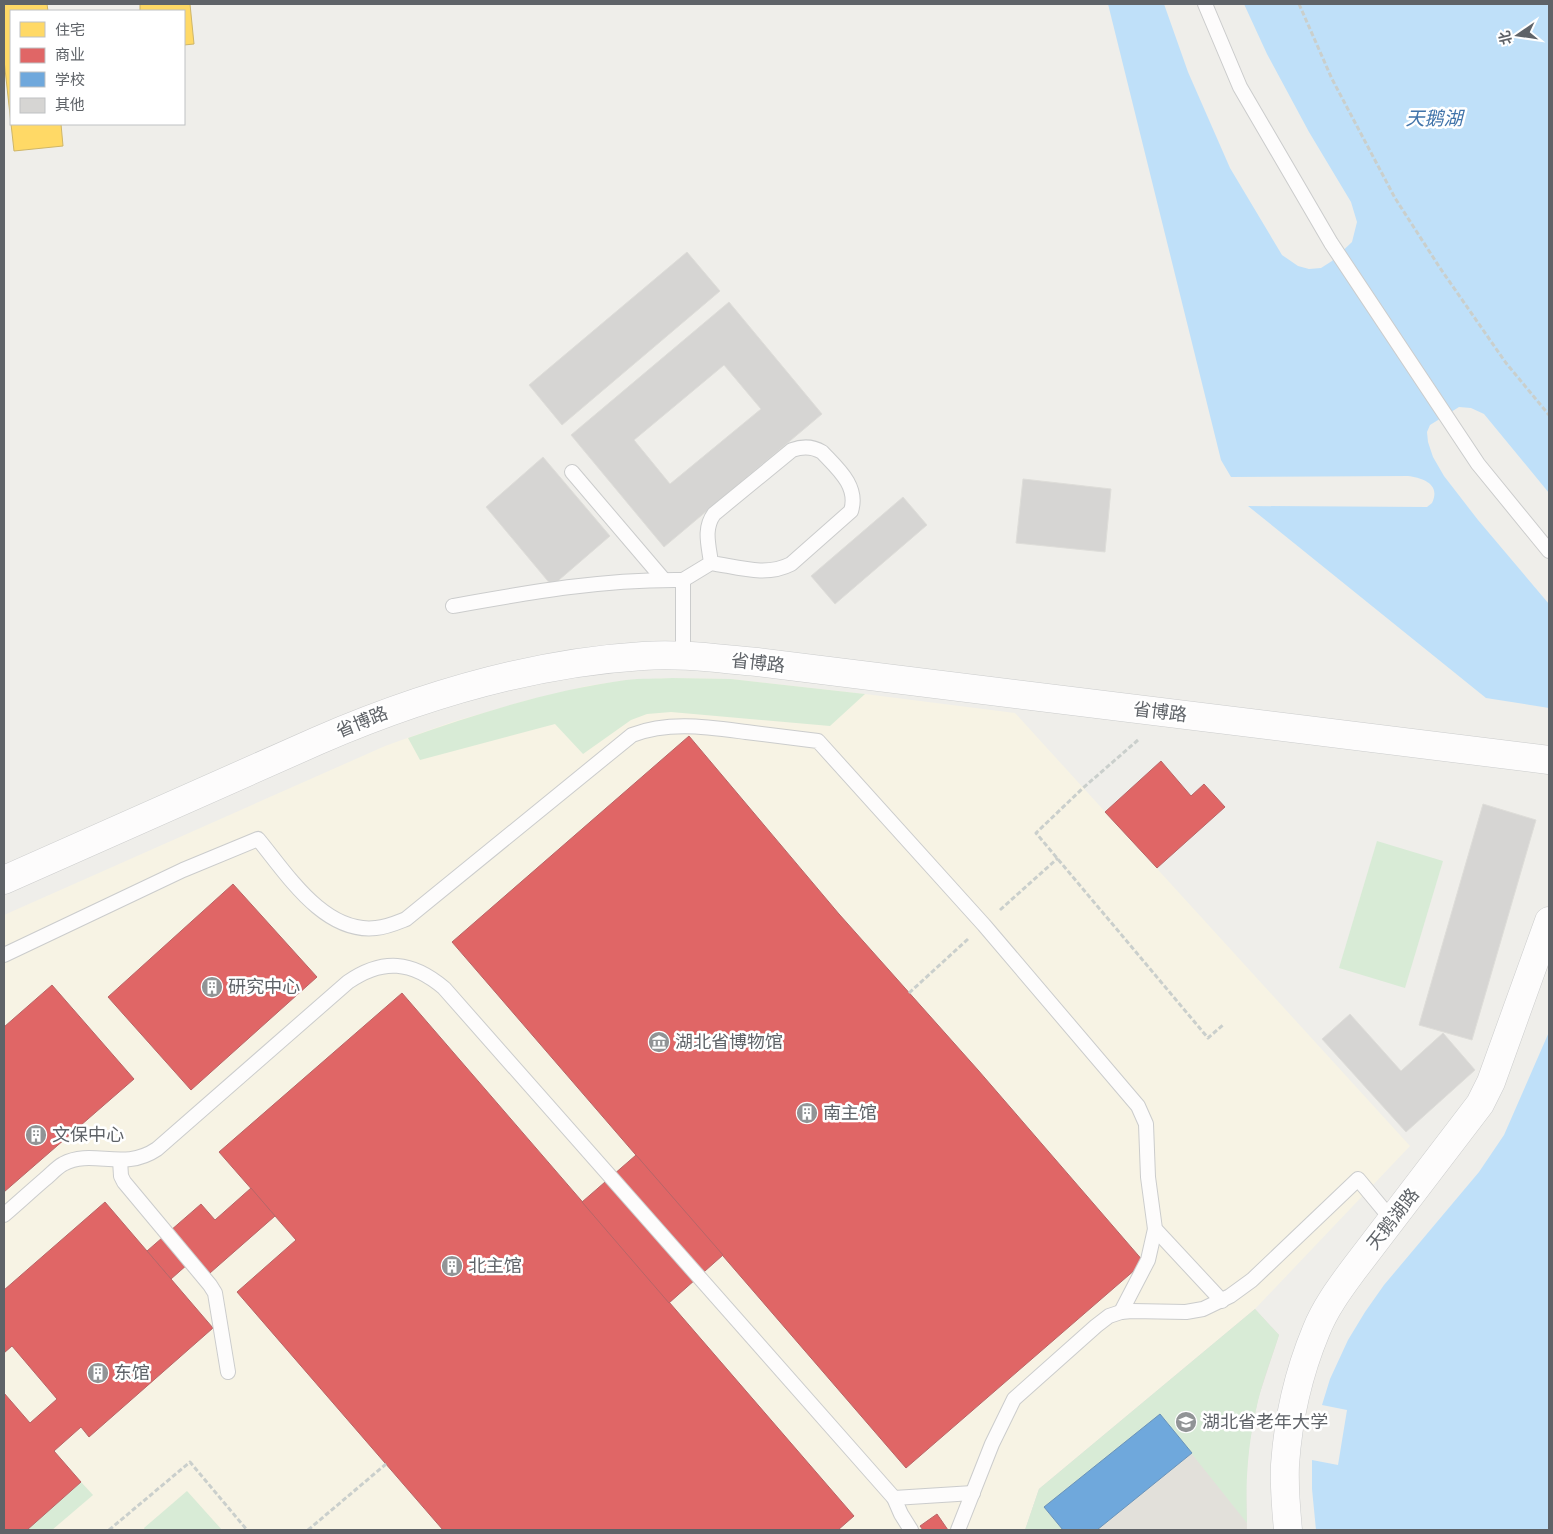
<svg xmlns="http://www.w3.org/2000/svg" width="1553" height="1534" viewBox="0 0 1553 1534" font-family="Quicksand,'Noto Sans SC',sans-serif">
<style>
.commercial{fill:#f7f3e4}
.education{fill:#e2e0da}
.green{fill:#d8ebd6}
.water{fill:#bfe0f9}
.homes{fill:#ffd966;stroke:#cfb667}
.shops{fill:#e06666;stroke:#b96567}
.schools{fill:#6fa8dc;stroke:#6a93b9}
.building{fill:#d6d5d3;stroke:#deddd9;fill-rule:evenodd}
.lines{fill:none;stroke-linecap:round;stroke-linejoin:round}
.service-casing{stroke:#cbcccc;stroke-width:16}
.minor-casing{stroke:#cbcccc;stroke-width:29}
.path{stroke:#cacfcc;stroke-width:3;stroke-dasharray:5 2.5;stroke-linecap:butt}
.service{stroke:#fdfcfc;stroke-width:14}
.minor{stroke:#fdfcfc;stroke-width:28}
.labels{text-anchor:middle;stroke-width:5;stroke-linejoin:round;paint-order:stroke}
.street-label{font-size:18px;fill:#5f6368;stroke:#fff}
.poi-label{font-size:18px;fill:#5f6368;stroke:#fff;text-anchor:start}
.water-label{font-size:19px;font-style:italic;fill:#4174aa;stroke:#fff}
</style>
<rect width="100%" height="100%" fill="#efeeea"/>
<path class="commercial" d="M672 678 731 679 865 694 1015 713 1410 1146 1255 1309 1039 1489 1025 1530H4V915L385 746 452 722 528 700 587 686 628 680Z"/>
<path class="education" d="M1255 1309 1279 1335 1258 1399 1249 1445 1246 1479 1247 1530H1025L1039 1489Z"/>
<g class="green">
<path d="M672 678 731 679 865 694 830 726 671 712 647 714 631 720 583 754 555 724 420 760 408 738C478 713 552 690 626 680 641 678 657 679 672 678Z"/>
<path d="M1377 841 1443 861 1405 988 1339 968Z"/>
<path d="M1255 1309 1279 1335C1272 1357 1263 1379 1258 1401 1248 1441 1245 1482 1247 1523L1160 1414 1044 1507 1063 1530H1025L1039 1489Z"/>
<path d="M81 1482 93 1495 52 1530H27Z"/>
<path d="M187 1491 222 1530H145L144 1528Z"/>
</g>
<g class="water">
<path d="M1108 4H1164L1188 72 1230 168 1282 255 1298 266 1309 269 1321 268 1332 261 1352 242 1357 222 1351 202 1309 132 1267 54 1244 4H1549V493L1484 414 1471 408 1459 407 1430 425 1427 432 1428 442 1433 457 1444 476 1478 520 1549 604V708L1486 698 1248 506 1427 507 1432 503C1441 484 1423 478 1408 476L1231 477 1221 460Z"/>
<path d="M1549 1032V1530H1316L1312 1489V1460L1338 1465 1347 1410 1322 1405 1330 1379 1348 1340 1365 1312 1384 1285 1479 1172 1504 1135Z"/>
</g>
<g class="homes">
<path d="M4 4H47L48 11H11V124H61L63 146 14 151 4 60Z"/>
<path d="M140 4H190L194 44 184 45V11H140Z"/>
</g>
<g class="shops">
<path d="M689 736 839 914 978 1070 1144 1262 906 1468 452 942Z"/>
<path d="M1161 761 1191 796 1204 784 1225 807 1157 868 1105 812Z"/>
<path d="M233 884 317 977 191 1090 108 997Z"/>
<path d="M52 985 134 1079 4 1192V1027Z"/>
<path d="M402 993 854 1516 838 1530H443L237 1292 296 1240 219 1152Z"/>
<path d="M636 1155 723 1255 669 1303 582 1202Z"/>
<path d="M251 1188 275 1216 202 1280 188 1264 171 1279 147 1251 201 1204 215 1220Z"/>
<path d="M105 1202 213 1328 89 1437 81 1427 54 1451 81 1482 27 1530H4V1393L30 1423 57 1399 12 1346 4 1353V1290Z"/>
<path d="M937 1514 948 1530H923L920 1526Z"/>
</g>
<path class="schools" d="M1160 1414 1192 1453 1097 1530H1063L1044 1507Z"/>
<g class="building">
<path d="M687 252 720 291 562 425 529 385Z"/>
<path d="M729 302 822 414 664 547 571 435ZM724 365 761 409 670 484 634 440Z"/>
<path d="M543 457 610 536 552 586 486 507Z"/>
<path d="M1023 479 1111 489 1105 552 1016 543Z"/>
<path d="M903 497 927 525 835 604 811 576Z"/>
<path d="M1483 804 1536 820 1472 1040 1419 1025Z"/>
<path d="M1350 1014 1401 1071 1443 1033 1475 1070 1406 1132 1322 1039Z"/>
</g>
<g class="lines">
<g class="service-casing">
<g id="service">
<path d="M1205 4 1240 87 1331 243 1478 464 1549 551"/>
<path d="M572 472 664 580"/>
<path d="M683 580 711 563C738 567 766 577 791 564L851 511C859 486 837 468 822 452 812 446 803 446 792 450L714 514C703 529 709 546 711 563"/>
<path d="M453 606C531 592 603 579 683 580V656"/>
<path d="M4 955 183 870 258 839C287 874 324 934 376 928 387 927 396 923 406 919L632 735C669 721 707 727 746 732 770 735 794 738 818 741L984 925 1138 1106 1146 1124 1148 1177 1155 1229 1222 1301"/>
<path d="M120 1160 121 1176 124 1182 210 1285 215 1293 228 1372"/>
<path d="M4 1215C18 1203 31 1191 45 1179 50 1175 56 1168 63 1164 93 1148 123 1172 157 1149L348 982C383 958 412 961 444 988L894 1498 901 1514 911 1530"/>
<path d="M1121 1312 1148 1260 1155 1229"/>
<path d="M894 1498 973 1493"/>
<path d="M958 1530 992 1444 1014 1399 1096 1326 1109 1316 1121 1312 1132 1311 1186 1312 1203 1309 1230 1296 1252 1280 1358 1179 1392 1220"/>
</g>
</g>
<g class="minor-casing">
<g id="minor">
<path d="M4 880 317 741C421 696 530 663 643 656 681 653 720 659 757 662L1549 760"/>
<path d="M1288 1530C1286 1509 1284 1487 1285 1465 1288 1420 1299 1372 1316 1331 1325 1308 1340 1288 1354 1269L1480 1104 1491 1082 1549 921"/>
</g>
</g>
<g class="path">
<path d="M1299 4 1332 79 1395 198 1440 268 1506 363 1549 415"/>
<path d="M1138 740 1083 788 1036 833 1208 1038 1224 1024"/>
<path d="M1000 910 1058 858"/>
<path d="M909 993 968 939"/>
<path d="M109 1530 190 1462 247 1530"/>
<path d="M308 1530 386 1464"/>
</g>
<use href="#service" class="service"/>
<use href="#minor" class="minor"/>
</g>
<defs>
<g id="building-disc" transform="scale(1.125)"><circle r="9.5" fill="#919496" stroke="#fff"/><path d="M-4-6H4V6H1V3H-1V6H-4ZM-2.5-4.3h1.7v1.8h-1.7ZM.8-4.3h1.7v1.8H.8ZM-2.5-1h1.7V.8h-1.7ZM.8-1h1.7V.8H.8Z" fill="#fff"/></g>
<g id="museum-disc" transform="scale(1.125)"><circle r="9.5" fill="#919496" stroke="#fff"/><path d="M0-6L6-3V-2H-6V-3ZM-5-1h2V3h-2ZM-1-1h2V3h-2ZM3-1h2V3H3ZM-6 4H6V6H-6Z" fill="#fff"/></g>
<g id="university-disc" transform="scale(1.125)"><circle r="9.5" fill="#919496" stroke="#fff"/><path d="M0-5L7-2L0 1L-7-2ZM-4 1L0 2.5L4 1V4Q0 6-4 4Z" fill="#fff"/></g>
</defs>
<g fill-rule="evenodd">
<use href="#building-disc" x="212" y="987"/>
<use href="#museum-disc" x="659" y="1042"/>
<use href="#building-disc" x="807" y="1113"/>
<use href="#building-disc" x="36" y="1135"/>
<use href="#building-disc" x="452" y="1266"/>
<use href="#building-disc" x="98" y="1373"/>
<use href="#university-disc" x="1186" y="1422"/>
</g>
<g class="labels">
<g class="street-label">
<text transform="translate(758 663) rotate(6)" y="6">省博路</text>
<text transform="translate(1160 712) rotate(7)" y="6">省博路</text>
<text transform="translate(362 722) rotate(-22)" y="6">省博路</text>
<text transform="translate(1393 1219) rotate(-52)" y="6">天鹅湖路</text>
</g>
<g class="poi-label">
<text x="228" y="993">研究中心</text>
<text x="675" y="1048">湖北省博物馆</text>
<text x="823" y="1119">南主馆</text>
<text x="52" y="1141">文保中心</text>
<text x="468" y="1272">北主馆</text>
<text x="114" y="1379">东馆</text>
<text x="1202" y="1428">湖北省老年大学</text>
</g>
<g class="water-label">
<text x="1434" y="125">天鹅湖</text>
</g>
</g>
<rect width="1553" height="1534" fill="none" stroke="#5f6368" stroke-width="10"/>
<rect x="10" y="10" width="175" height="115" fill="#ffffff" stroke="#bfc1c3"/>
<rect x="20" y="22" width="25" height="15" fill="#ffd966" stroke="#bfc1c3"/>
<text x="55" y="35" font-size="15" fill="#5f6368">住宅</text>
<rect x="20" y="48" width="25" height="15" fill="#e06666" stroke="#bfc1c3"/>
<text x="55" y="60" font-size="15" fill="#5f6368">商业</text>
<rect x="20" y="72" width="25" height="15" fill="#6fa8dc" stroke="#bfc1c3"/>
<text x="55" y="85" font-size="15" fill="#5f6368">学校</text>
<rect x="20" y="98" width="25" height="15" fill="#d6d5d3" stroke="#bfc1c3"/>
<text x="55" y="110" font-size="15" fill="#5f6368">其他</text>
<g transform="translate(1518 35) rotate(257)" stroke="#ffffff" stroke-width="4" paint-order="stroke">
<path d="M0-4L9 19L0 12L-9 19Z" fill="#5f6368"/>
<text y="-8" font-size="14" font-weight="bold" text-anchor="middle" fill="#5f6368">北</text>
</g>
</svg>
